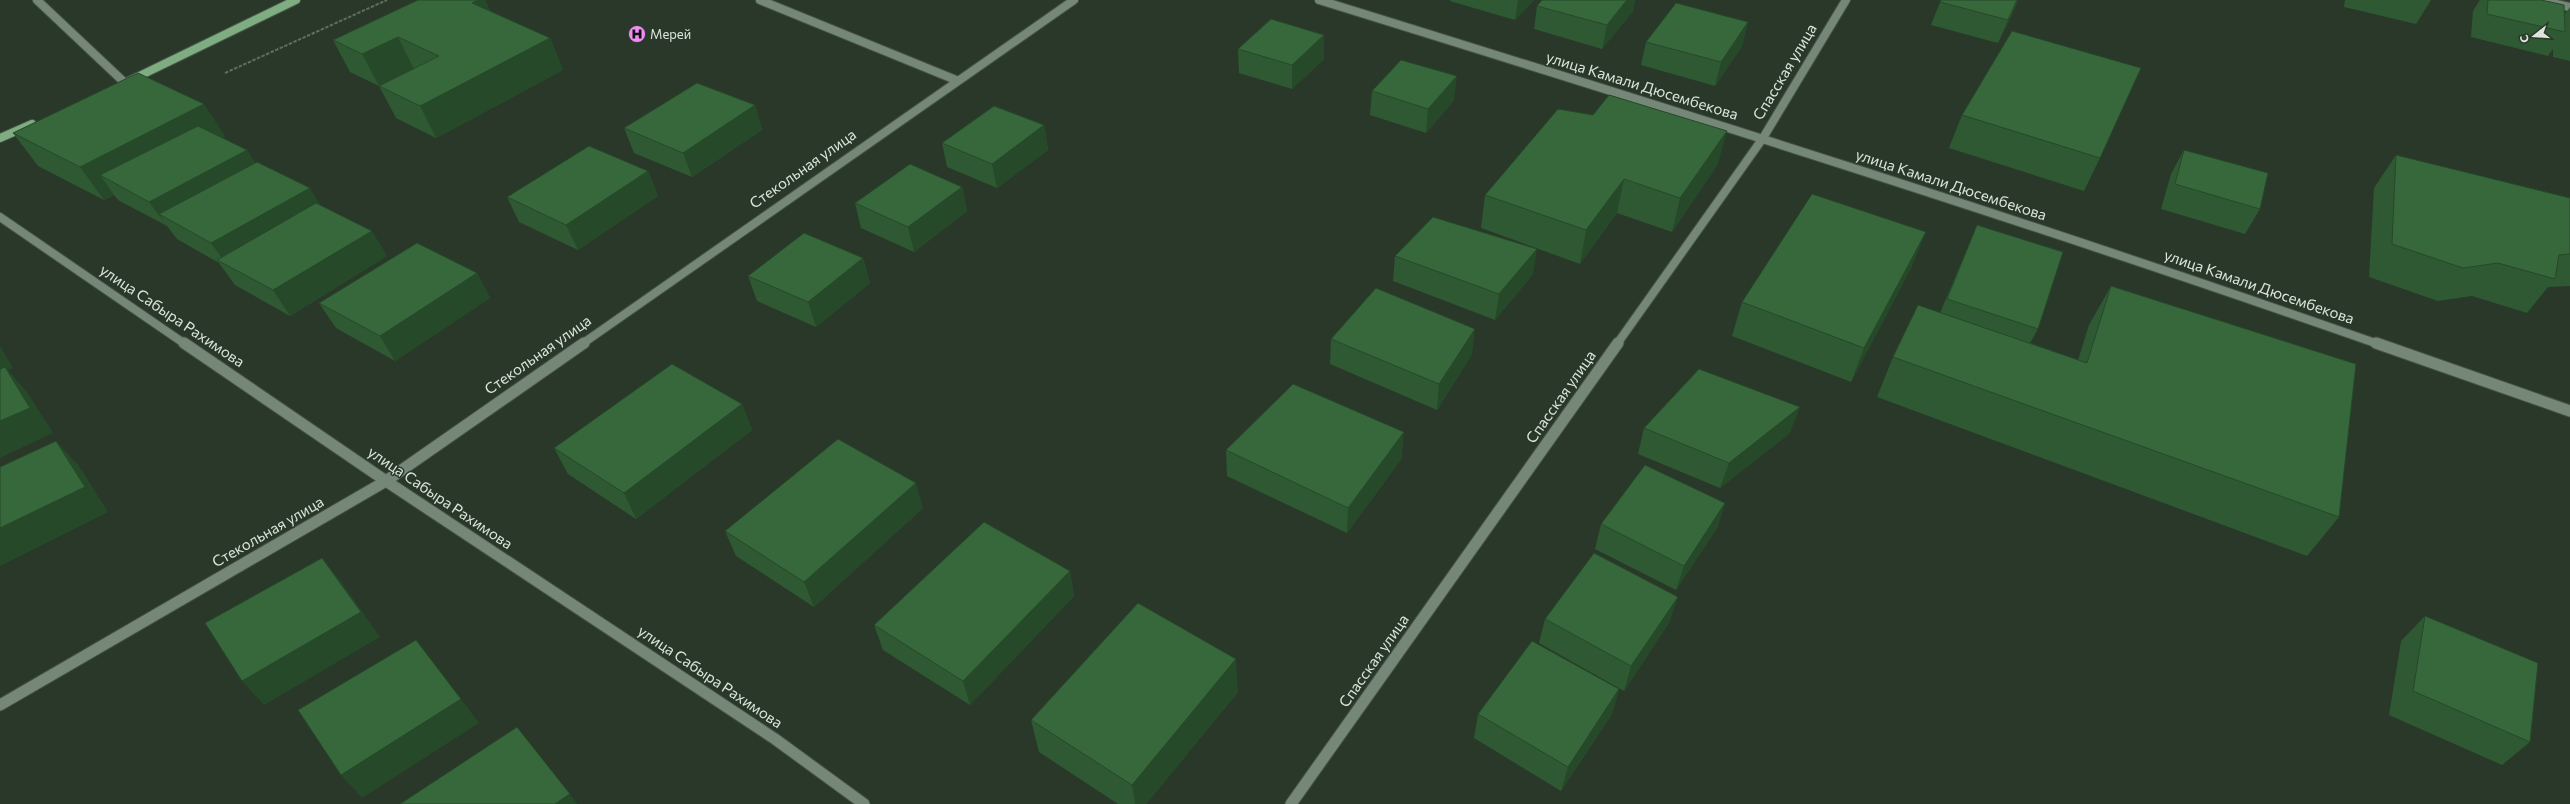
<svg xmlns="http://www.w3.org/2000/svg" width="2570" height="804" viewBox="0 0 2570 804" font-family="Commissioner,sans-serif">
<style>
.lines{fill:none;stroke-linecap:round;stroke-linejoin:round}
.service-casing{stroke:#465246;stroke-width:10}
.minor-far1-casing{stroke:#465246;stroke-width:10}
.minor-casing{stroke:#465246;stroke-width:13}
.secondary-far1-casing{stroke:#465246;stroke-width:10}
.secondary-casing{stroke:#465246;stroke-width:13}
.primary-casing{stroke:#465246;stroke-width:10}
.path{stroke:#606d60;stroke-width:2;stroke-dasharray:3.5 1.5;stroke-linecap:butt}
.service{stroke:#758776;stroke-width:8}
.minor-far1{stroke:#758776;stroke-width:8}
.minor{stroke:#758776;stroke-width:11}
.secondary-far1{stroke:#758776;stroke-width:8}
.secondary{stroke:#758776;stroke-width:11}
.primary{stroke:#7dad80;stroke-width:8}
.wall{fill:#2f5933}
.shaded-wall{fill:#264929}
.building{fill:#37683b;stroke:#264929}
.labels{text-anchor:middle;stroke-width:3;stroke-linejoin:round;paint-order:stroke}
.far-poi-label{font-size:13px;fill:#dbe5db;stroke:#293829;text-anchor:start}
.street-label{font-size:15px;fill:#dbe5db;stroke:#293829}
</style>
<rect width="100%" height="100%" fill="#293829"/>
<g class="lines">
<g class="service-casing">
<path id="service" d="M760 0 956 80"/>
</g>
<g class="minor-far1-casing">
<g id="minor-far1">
<path d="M37 0 125 83"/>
<path d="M2539 0 2570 7"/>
<path d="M0 217 185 344"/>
<path d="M582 344 1074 0"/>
<path d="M1617 344 1763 138 1846 0"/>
</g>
</g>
<g class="minor-casing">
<g id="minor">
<path d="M184 343 386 481 775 739 864 804"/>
<path d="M0 705 386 481 584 343"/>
<path d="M1291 804 1618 343"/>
</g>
</g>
<g class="secondary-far1-casing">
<path id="secondary-far1" d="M1319 0C1674 110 2028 221 2378 344"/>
</g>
<g class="secondary-casing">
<path id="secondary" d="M2376 343 2570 411"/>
</g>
<g class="primary-casing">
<g id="primary">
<path d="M129 81 296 0"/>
<path d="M0 138 32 124"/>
</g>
</g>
<path class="path" d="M225 73 387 0"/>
<use href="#service" class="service"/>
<use href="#minor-far1" class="minor-far1"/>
<use href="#minor" class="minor"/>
<use href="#secondary-far1" class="secondary-far1"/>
<use href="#secondary" class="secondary"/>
<use href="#primary" class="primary"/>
</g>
<g class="wall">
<path d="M485 0 490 11 550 38 563 70 436 138 396 118 379 86 350 72 333 40Z"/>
<path d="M1450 0H1534L1515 20 1450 1Z"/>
<path d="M1542 0H1635L1633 11 1602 49 1534 29 1537 6Z"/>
<path d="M1941 0H2018L2011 17 1998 43 1931 25Z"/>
<path d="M2345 0H2431L2416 24 2344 7Z"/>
<path d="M2480 0H2541L2565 14 2570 7V61L2553 57V49L2548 56 2471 37 2473 11Z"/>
<path d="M1748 22 1742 46 1715 86 1641 65 1646 42Z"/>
<path d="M1324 35V59L1292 89 1239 73 1238 49Z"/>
<path d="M1372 91 1454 100 1426 133 1370 115Z"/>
<path d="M755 105 762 130 692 177 634 153 624 128Z"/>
<path d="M1962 115 2100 158 2084 191 1949 148Z"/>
<path d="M1044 125 1048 150 997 188 947 167 942 143Z"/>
<path d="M13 133 225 136 222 138 247 150 255 163 320 206 387 256 290 316 235 285 219 263 177 239 167 226 118 200 114 195 104 200 38 166Z"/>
<path d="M2184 150 2260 209 2245 234 2161 209 2171 174Z"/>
<path d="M2396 155 2570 198V286L2548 287 2527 313 2472 296 2438 301 2369 277 2374 188Z"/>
<path d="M1718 164 1672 232 1617 213 1580 264 1481 228 1485 195Z"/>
<path d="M648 171 658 196 578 250 519 222 507 197Z"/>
<path d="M962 187 967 211 914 252 861 228 855 203Z"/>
<path d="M1977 225 2038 329 2030 343 2078 360 2089 325 2111 286 2339 517 2307 556 1877 397 1893 357 1940 313Z"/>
<path d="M1395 256 1533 274 1495 320 1393 281Z"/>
<path d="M863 258 870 283 816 327 757 301 748 276Z"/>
<path d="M1912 266 1851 382 1732 336 1742 302Z"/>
<path d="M477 273 490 298 395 361 336 328 319 303Z"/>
<path d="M1331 339 1472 354 1437 410 1330 364Z"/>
<path d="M742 404 752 430 636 519 568 474 554 448Z"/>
<path d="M1644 428 1790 433 1720 488 1638 454Z"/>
<path d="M1226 450 1402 458 1347 533 1227 476Z"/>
<path d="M1725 503 1717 528 1676 590 1595 549 1601 524Z"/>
<path d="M923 508 814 607 736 556 725 531Z"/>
<path d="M1070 571 1074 596 970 705 883 650 874 625Z"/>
<path d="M2425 616 2530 742 2502 765 2389 715 2401 641Z"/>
<path d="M1545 619 1670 621 1624 691 1539 643Z"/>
<path d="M1619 689 1612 714 1561 791 1474 738 1478 714Z"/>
<path d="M1238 692 1146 804H1118L1039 752 1031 720Z"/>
</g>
<g class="shaded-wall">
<path d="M478 0H485L498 29 472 3Z"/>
<path d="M1518 0H1534L1515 20Z"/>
<path d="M1627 0H1635L1633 11 1602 49 1607 25Z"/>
<path d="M2017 0 2011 17 1998 43 2008 20Z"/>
<path d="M1748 22 1742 46 1715 86 1721 62Z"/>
<path d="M1324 35V59L1292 89V65Z"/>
<path d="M398 37 414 69 379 86 362 54Z"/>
<path d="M550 38 563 70 436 138 420 106Z"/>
<path d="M1457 76 1454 100 1426 133 1428 109Z"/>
<path d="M204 104 225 136 125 189 100 175 114 195 104 200 80 167Z"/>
<path d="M755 105 762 130 692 177 683 153Z"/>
<path d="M1044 125 1048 150 997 188 992 164Z"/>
<path d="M1727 131 1718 164 1672 232 1680 198Z"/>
<path d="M247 150 263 175 159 214 167 226 149 202Z"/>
<path d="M648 171 658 196 578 250 566 225Z"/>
<path d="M1624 179 1617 213 1580 264 1586 230Z"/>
<path d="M962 187 967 211 914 252 908 227Z"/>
<path d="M310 188 325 213 227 265 211 243Z"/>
<path d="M372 231 387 256 290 316 273 290Z"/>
<path d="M1926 232 1912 266 1851 382 1864 348Z"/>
<path d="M1537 249 1533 274 1495 320 1499 294Z"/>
<path d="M863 258 870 283 816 327 808 302Z"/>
<path d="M477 273 490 298 395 361 380 336Z"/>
<path d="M1475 329 1472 354 1437 410 1439 384Z"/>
<path d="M0 346 13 368 8 370 27 392 53 433 0 458Z"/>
<path d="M742 404 752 430 636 519 624 493Z"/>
<path d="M1800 407 1790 433 1720 488 1729 463Z"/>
<path d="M1404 432 1402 458 1347 533 1348 508Z"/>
<path d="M56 441 79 466 108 512 0 566V528Z"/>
<path d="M916 483 923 508 814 607 804 582Z"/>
<path d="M1725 503 1717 528 1676 590 1684 566Z"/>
<path d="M322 558 342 583 380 637 264 705 242 681Z"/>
<path d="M1070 571 1074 596 970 705 963 681Z"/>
<path d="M1678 597 1670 621 1624 691 1631 666Z"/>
<path d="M1236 659 1238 692 1146 804H1135L1132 785Z"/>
<path d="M1619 689 1612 714 1561 791 1568 767Z"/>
<path d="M461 699 479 723 362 798 341 775Z"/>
<path d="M570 794 577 804H555Z"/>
</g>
<g class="building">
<path d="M418 0H478L472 3 550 38 420 106 379 86 439 56 398 37 362 54 333 40Z"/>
<path d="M1542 0H1627L1607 25 1537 6Z"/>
<path d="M1941 0H2017L2008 20 1940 2Z"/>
<path d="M2488 0H2541L2564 5 2565 32 2487 14Z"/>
<path d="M1676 3 1748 22 1721 62 1646 42Z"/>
<path d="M1271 19 1324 35 1292 65 1238 49Z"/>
<path d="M2012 31 2141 68 2100 158 1962 115Z"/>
<path d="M1401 60 1457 76 1428 109 1372 91Z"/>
<path d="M138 73 204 104 80 167 13 133Z"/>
<path d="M697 83 755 105 683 153 624 128Z"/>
<path d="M1609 95 1727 131 1680 198 1624 179 1586 230 1485 195 1558 109 1593 115Z"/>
<path d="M994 106 1044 125 992 164 942 143Z"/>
<path d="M198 126 247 150 149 202 100 175Z"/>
<path d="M589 146 648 171 566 225 507 197Z"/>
<path d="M2184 150 2268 173 2260 209 2175 184Z"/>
<path d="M2396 155 2570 198V254L2559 255 2555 279 2498 263 2463 268 2392 244Z"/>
<path d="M257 162 310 188 211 243 159 214Z"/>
<path d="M910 164 962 187 908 227 855 203Z"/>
<path d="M1812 194 1926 232 1864 348 1742 302Z"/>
<path d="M316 203 372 231 273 290 217 260Z"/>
<path d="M1433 217 1537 249 1499 294 1395 256Z"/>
<path d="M1977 225 2063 252 2038 329 1947 299Z"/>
<path d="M804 233 863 258 808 302 748 276Z"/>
<path d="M417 243 477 273 380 336 319 303Z"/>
<path d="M2111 286 2356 364 2339 517 1893 357 1918 305 2087 363Z"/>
<path d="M1376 288 1475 329 1439 384 1331 339Z"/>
<path d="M672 364 742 404 624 493 554 448Z"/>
<path d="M5 367 30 408 0 421V369Z"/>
<path d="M1699 369 1800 407 1729 463 1644 428Z"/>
<path d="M1293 384 1404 432 1348 508 1226 450Z"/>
<path d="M838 439 916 483 804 582 725 531Z"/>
<path d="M56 441 85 487 0 528V467Z"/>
<path d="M1645 465 1725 503 1684 566 1601 524Z"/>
<path d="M984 522 1070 571 963 681 874 625Z"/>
<path d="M1594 553 1678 597 1631 666 1545 619Z"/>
<path d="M322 558 361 612 242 681 205 623Z"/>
<path d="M1138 603 1236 659 1132 785 1031 720Z"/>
<path d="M2425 616 2538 663 2530 742 2413 691Z"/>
<path d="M416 640 461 699 341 775 298 710Z"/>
<path d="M1532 641 1619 689 1568 767 1478 714Z"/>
<path d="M517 727 570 794 555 804H400Z"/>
</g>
<defs>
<g id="hospital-disc" transform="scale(0.9)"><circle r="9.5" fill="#f18bf5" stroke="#293829"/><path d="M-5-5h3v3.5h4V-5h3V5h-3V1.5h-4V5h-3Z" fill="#111"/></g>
</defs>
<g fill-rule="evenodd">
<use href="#hospital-disc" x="637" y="34"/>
</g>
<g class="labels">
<g class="far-poi-label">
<text x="650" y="39">Мерей</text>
</g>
<g class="street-label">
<text transform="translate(1785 72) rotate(-59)" y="5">Спасская улица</text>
<text transform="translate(1642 86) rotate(17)" y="5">улица Камали Дюсембекова</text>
<text transform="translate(803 169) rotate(-35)" y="5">Стекольная улица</text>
<text transform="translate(1951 185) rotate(18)" y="5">улица Камали Дюсембекова</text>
<text transform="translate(2259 287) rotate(19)" y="5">улица Камали Дюсембекова</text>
<text transform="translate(172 316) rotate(34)" y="5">улица Сабыра Рахимова</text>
<text transform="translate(538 355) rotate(-35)" y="5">Стекольная улица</text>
<text transform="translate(1561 397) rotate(-55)" y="5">Спасская улица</text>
<text transform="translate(440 498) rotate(34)" y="5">улица Сабыра Рахимова</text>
<text transform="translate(268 532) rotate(-30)" y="5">Стекольная улица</text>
<text transform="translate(1374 661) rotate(-55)" y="5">Спасская улица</text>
<text transform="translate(710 677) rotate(34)" y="5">улица Сабыра Рахимова</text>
</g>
</g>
<g transform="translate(2534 36) rotate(253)" stroke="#293829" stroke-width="3" paint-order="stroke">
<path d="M0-3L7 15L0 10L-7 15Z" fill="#dbe5db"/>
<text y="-6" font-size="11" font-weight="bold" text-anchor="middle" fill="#dbe5db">С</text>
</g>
</svg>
